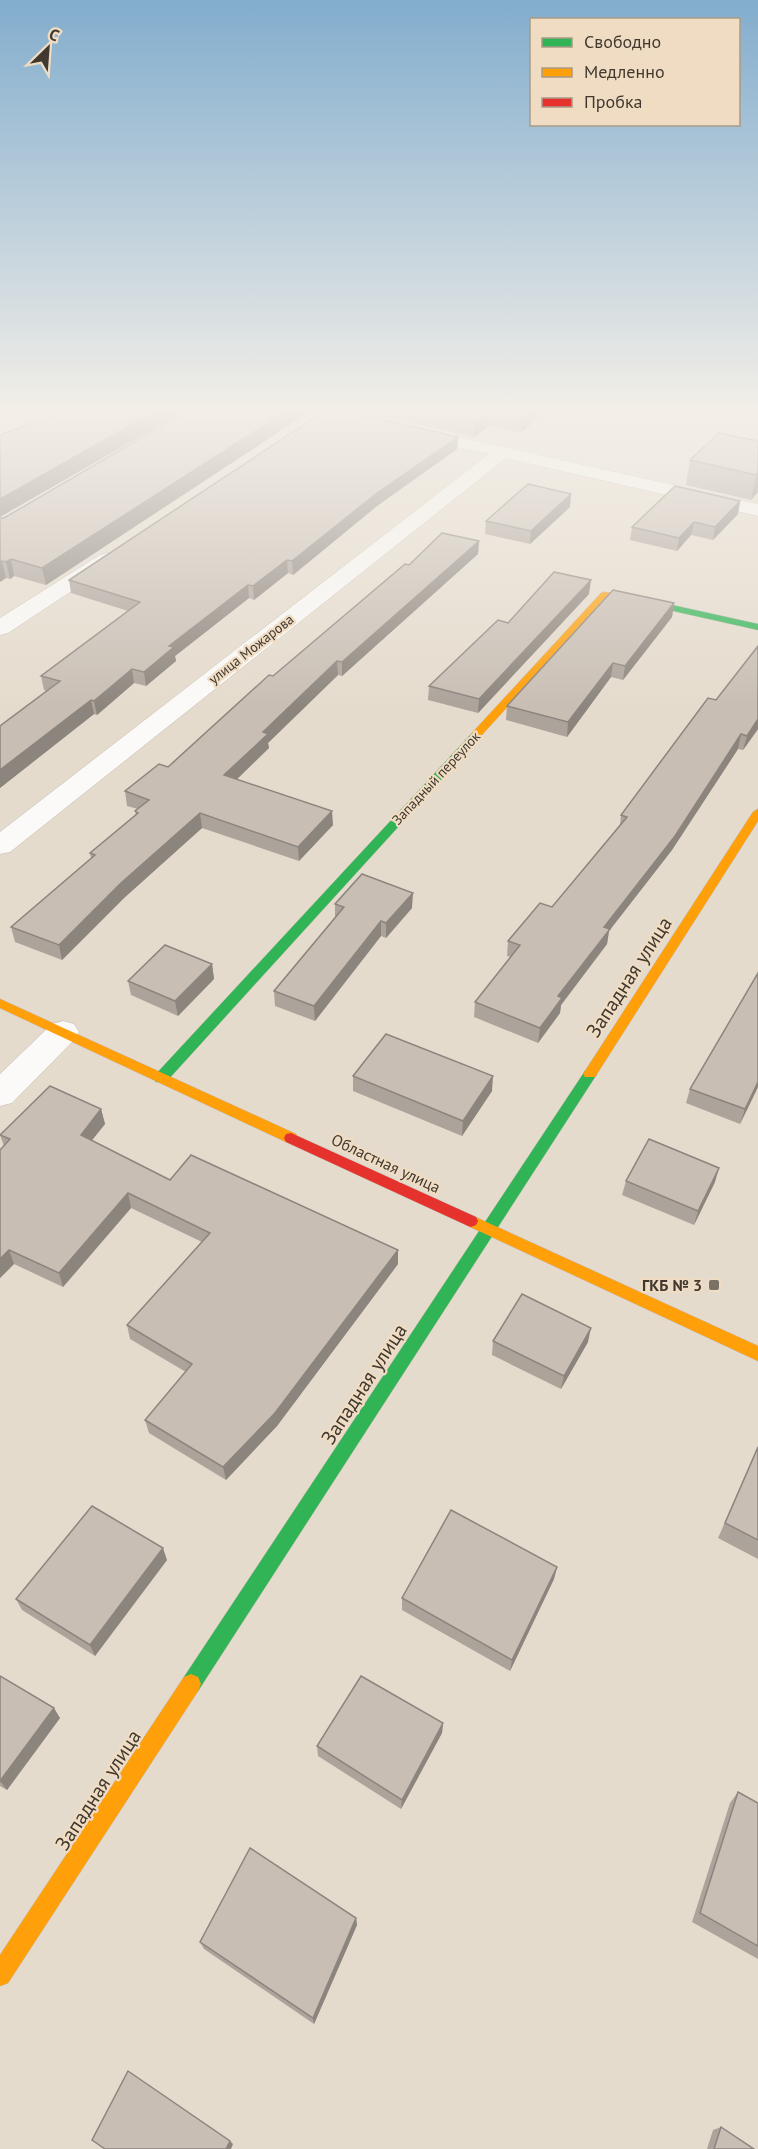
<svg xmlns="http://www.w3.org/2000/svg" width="758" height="2149" viewBox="0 0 758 2149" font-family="'PT Sans',sans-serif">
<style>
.built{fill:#e8d6be}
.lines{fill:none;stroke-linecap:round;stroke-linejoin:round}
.street-casing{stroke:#c2b9af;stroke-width:1}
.fast-casing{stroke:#c2b9af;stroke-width:1}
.slow-casing{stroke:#c2b9af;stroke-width:1}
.jam-casing{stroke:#c2b9af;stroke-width:1}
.street{fill:#fbfaf8;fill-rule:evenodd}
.fast{fill:#30b455;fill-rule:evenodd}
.slow{fill:#ff9f0a;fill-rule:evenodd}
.jam{fill:#e5322d;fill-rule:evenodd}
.wall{fill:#aca39b}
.shaded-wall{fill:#8c857e}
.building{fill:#c8beb4;stroke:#8c857e;stroke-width:1.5}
.poi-dot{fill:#7a7267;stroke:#efdcc3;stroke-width:2}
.labels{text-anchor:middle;stroke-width:4.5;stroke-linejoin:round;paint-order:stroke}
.far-street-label{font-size:14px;fill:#413930;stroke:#efdcc3}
.street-label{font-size:16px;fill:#413930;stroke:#efdcc3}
.poi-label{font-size:16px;font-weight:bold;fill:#413930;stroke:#efdcc3;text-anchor:end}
.near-street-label{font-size:20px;fill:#413930;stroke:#efdcc3}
</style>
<rect width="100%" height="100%" fill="#e5dbcd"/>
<path class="built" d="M663 408H758V428Z"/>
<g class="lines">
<g class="street-casing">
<g id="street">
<path d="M55 408H77L75 412 0 450V438Z"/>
<path d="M303 408H335L373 417 376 421 373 425 367 426 305 412Z"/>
<path d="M414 427 758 504V516L506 458 10 852 0 854V832L489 454 408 436 405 432 408 428Z"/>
<path d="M107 553 114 555 117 559 114 563 8 633 0 635V618L100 555Z"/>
<path d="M63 1021 74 1024 79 1032 74 1040 12 1103 0 1106V1074L52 1024Z"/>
</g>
</g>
<g class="fast-casing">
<g id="fast">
<path d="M627 595 758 624V630L624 600 623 598Z"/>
<path d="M476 732 480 733V737L166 1082H156L154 1078 156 1074 472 733Z"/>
<path d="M590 1069 597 1074 595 1077 198 1691 191 1694 184 1691 181 1684 184 1677 585 1071Z"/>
</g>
</g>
<g class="slow-casing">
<g id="slow">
<path d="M604 592 627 595 631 598 627 601 606 598 480 737H472V733L601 593Z"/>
<path d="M758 809V821L595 1077H585L583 1074 585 1071 753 812Z"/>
<path d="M0 999 296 1134 298 1138 296 1142H286L0 1008Z"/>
<path d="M471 1215 758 1346V1361L466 1225 464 1221 466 1217Z"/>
<path d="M191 1674 198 1677 201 1684 198 1691 8 1983 0 1986V1955L184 1677Z"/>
</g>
</g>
<g class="jam-casing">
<path id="jam" d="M291 1133 476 1217 478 1221 476 1225 471 1227 466 1225 286 1142 284 1138 286 1134Z"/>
</g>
<use href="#street" class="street"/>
<use href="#fast" class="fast"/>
<use href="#slow" class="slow"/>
<use href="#jam" class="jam"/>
</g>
<g class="wall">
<path d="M347 408H549L521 433 489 426 474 437Z"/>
<path d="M306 414 46 585 14 576 10 579 6 578 0 582V518Z"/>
<path d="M458 437 457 449 377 506 293 575 288 573 254 600 249 598 175 656 176 661 146 686 134 683 97 715 94 714 0 788 47 691 44 690 41 676 128 611 71 593 69 580Z"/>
<path d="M758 441V492L751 500 686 485 690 460Z"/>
<path d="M571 494 570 507 530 544 485 534 486 521Z"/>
<path d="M740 501 738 514 713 540 691 535 677 551 630 540 632 527Z"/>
<path d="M479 541 478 554 342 676 338 675 268 743 269 748 236 779 333 825 299 861 202 828 124 898 62 960 15 942 11 927 91 858 90 853 136 815 135 811 138 809 127 806 125 791 168 767 273 676 409 565Z"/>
<path d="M589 594 478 713 428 700 429 686 508 623Z"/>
<path d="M674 603 672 617 623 680 611 677 567 737 506 720 507 706Z"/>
<path d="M708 698 758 729 743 750 738 749 672 850 609 931 607 944 561 1005 560 1013 538 1043 474 1017 475 1002 511 957 507 956 508 941 552 907 620 825 621 815Z"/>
<path d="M335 904 412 908 386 938 381 936 315 1021 275 1006 274 991 335 918Z"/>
<path d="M212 964 214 979 178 1016 131 995 128 981Z"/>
<path d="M353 1076 492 1091 462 1136 353 1091Z"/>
<path d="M758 1087 740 1124 686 1103 690 1089Z"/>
<path d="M101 1109 105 1124 92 1140 170 1180 398 1250V1264L277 1426 226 1480 149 1433 145 1420 186 1372 130 1339 127 1325 202 1242 131 1208 63 1287 14 1264 0 1278V1150L4 1146 0 1135Z"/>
<path d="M626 1181 715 1182 694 1225 622 1195Z"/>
<path d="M493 1341 588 1342 561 1389 492 1355Z"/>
<path d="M758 1446V1559L718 1538Z"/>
<path d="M167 1560 95 1656 22 1610 16 1599Z"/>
<path d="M557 1567 554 1579 510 1671 402 1610V1598Z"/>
<path d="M0 1676 60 1718 7 1790 0 1786Z"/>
<path d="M443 1723 442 1733 401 1809 318 1756 317 1746Z"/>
<path d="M738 1792 758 1803V1959L692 1922 730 1803Z"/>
<path d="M356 1918 357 1925 314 2024 204 1949 200 1942Z"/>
<path d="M721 2127 754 2149H707L713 2130Z"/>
</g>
<g class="shaded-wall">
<path d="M161 408H190L0 517V499Z"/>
<path d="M291 408H306V414L46 585 42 568Z"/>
<path d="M533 408H549L521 433 522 417Z"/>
<path d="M490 411 489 426 474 437 475 422Z"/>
<path d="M458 437 457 449 377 506 293 575 292 561 377 493Z"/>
<path d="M758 473V492L751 500 756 475Z"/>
<path d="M571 494 570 507 530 544 531 531Z"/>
<path d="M740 501 738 514 713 540 715 527Z"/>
<path d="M694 522 691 535 677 551 679 538Z"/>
<path d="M479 541 478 554 342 676V662Z"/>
<path d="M11 559 14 576 10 579 6 562Z"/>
<path d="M287 560 288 573 254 600 253 586Z"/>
<path d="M2 561 6 578 0 582V562Z"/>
<path d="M591 580 589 594 478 713 479 699Z"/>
<path d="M248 585 249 598 175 656 176 661 146 686 144 672 169 646Z"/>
<path d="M674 603 672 617 623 680 625 666Z"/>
<path d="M337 661 338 675 268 743 269 748 226 790 224 775 263 732Z"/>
<path d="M613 663 611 677 567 737 568 722Z"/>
<path d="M132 669 134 683 97 715 94 701Z"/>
<path d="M91 700 94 714 0 788V770Z"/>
<path d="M758 719V729L743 750 747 736Z"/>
<path d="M741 734 738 749 672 850 609 931 607 944 561 1005 560 1013 538 1043 540 1028 558 996 604 927Z"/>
<path d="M332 811 333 825 299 861 298 847Z"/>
<path d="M200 813 202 828 124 898 62 960 59 945 121 883Z"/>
<path d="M413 893 412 908 386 938V923Z"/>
<path d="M381 921V936L315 1021 314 1006Z"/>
<path d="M212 964 214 979 178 1016 175 1001Z"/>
<path d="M493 1076 492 1091 462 1136 463 1121Z"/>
<path d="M758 1082V1087L740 1124 745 1109Z"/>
<path d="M101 1109 105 1124 85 1149 81 1135Z"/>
<path d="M719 1168 715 1182 694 1225 698 1211Z"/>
<path d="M128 1193 131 1208 63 1287 59 1273Z"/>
<path d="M9 1250 14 1264 0 1278V1259Z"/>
<path d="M398 1250V1264L277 1426 226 1480 223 1467Z"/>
<path d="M591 1328 588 1342 561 1389 564 1376Z"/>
<path d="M163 1548 167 1560 95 1656 90 1645Z"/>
<path d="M557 1567 554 1579 510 1671 512 1660Z"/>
<path d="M54 1708 60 1718 7 1790 0 1781Z"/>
<path d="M443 1723 442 1733 401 1809 402 1800Z"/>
<path d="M356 1918 357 1925 314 2024 313 2018Z"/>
<path d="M230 2141 233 2144 231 2149H226Z"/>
</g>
<g class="building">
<path d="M71 408H161L0 499V435Z"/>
<path d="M192 408H291L42 568 11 559 6 562 2 561 0 562V518H4Z"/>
<path d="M329 408H334L458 437 377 493 292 561 287 560 253 586 248 585 169 646 174 647 144 672 132 669 94 701 91 700 0 770V726L60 681 41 676 140 602 69 580Z"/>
<path d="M415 408H533L522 417 490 411 475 422Z"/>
<path d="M719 433 758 441V473L756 475 690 460Z"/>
<path d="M528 484 571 494 531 531 486 521Z"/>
<path d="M675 486 740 501 715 527 694 522 679 538 632 527Z"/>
<path d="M442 533 479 541 342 662 337 661 263 732 268 734 224 775 332 811 298 847 200 813 121 883 59 945 11 927 95 855 90 853 138 813 135 811 149 800 125 791 159 764 168 767 269 675 273 676 405 564 409 565Z"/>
<path d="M554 572 591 580 479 699 429 686 498 620 508 623Z"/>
<path d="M613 590 674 603 625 666 613 663 568 722 507 706Z"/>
<path d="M758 646V719L747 736 741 734 675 836 604 927 610 929 558 996 562 998 540 1028 475 1002 520 945 508 941 540 903 552 907 627 817 621 815 708 698 716 700Z"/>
<path d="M362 874 413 893 386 923 381 921 314 1006 274 991 344 907 335 904Z"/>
<path d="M165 945 212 964 175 1001 128 981Z"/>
<path d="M758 973V1082L745 1109 690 1089Z"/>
<path d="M386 1034 493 1076 463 1121 353 1076Z"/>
<path d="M50 1086 101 1109 81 1135 170 1180 191 1155 398 1250 275 1413 223 1467 145 1420 192 1364 127 1325 210 1233 128 1193 59 1273 9 1250 0 1259V1150L10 1139 0 1135Z"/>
<path d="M649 1139 719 1168 698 1211 626 1181Z"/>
<path d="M522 1294 591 1328 564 1376 493 1341Z"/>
<path d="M758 1447V1540L725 1523Z"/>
<path d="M92 1506 163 1548 90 1645 16 1599Z"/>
<path d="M451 1510 557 1567 512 1660 402 1598Z"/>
<path d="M0 1676 54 1708 0 1781Z"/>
<path d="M361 1676 443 1723 402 1800 317 1746Z"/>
<path d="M738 1792 758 1803V1946L700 1913Z"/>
<path d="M250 1848 356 1918 313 2018 200 1942Z"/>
<path d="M128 2071 230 2141 226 2149H105L92 2140Z"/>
<path d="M721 2127 754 2149H714Z"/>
</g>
<linearGradient id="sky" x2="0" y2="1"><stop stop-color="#82adcd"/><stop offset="0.58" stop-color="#f3efe8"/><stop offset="1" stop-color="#f3efe8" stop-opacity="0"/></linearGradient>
<rect width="758" height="709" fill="url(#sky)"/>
<rect class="poi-dot" x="708" y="1279" width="12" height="12" rx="3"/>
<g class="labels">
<g class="far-street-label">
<text transform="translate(251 649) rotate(-38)" y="5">улица Можарова</text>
<text transform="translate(436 778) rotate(-47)" y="5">Западный переулок</text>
</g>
<g class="street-label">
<text transform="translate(386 1163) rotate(25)" y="6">Областная улица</text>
</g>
<g class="poi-label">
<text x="702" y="1291">ГКБ № 3</text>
</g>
<g class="near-street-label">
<text transform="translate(629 977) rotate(-57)" y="7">Западная улица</text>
<text transform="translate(364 1384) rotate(-57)" y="7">Западная улица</text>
<text transform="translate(98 1790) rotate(-57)" y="7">Западная улица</text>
</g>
</g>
<rect x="530" y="18" width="210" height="108" fill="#efdcc3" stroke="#a99b88" stroke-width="1.5"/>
<rect x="542" y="38" width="30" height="9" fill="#30b455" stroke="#a99b88" stroke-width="1.5"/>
<text x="584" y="48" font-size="18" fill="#413930">Свободно</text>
<rect x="542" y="68" width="30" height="9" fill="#ff9f0a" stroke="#a99b88" stroke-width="1.5"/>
<text x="584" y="78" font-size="18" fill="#413930">Медленно</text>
<rect x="542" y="98" width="30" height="9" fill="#e5322d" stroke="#a99b88" stroke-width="1.5"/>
<text x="584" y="108" font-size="18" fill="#413930">Пробка</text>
<g transform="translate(48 48) rotate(25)" stroke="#efdcc3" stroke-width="4.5" paint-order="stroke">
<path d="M0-4.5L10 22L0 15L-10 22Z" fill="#413930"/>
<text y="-9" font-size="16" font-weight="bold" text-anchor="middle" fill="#413930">С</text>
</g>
</svg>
